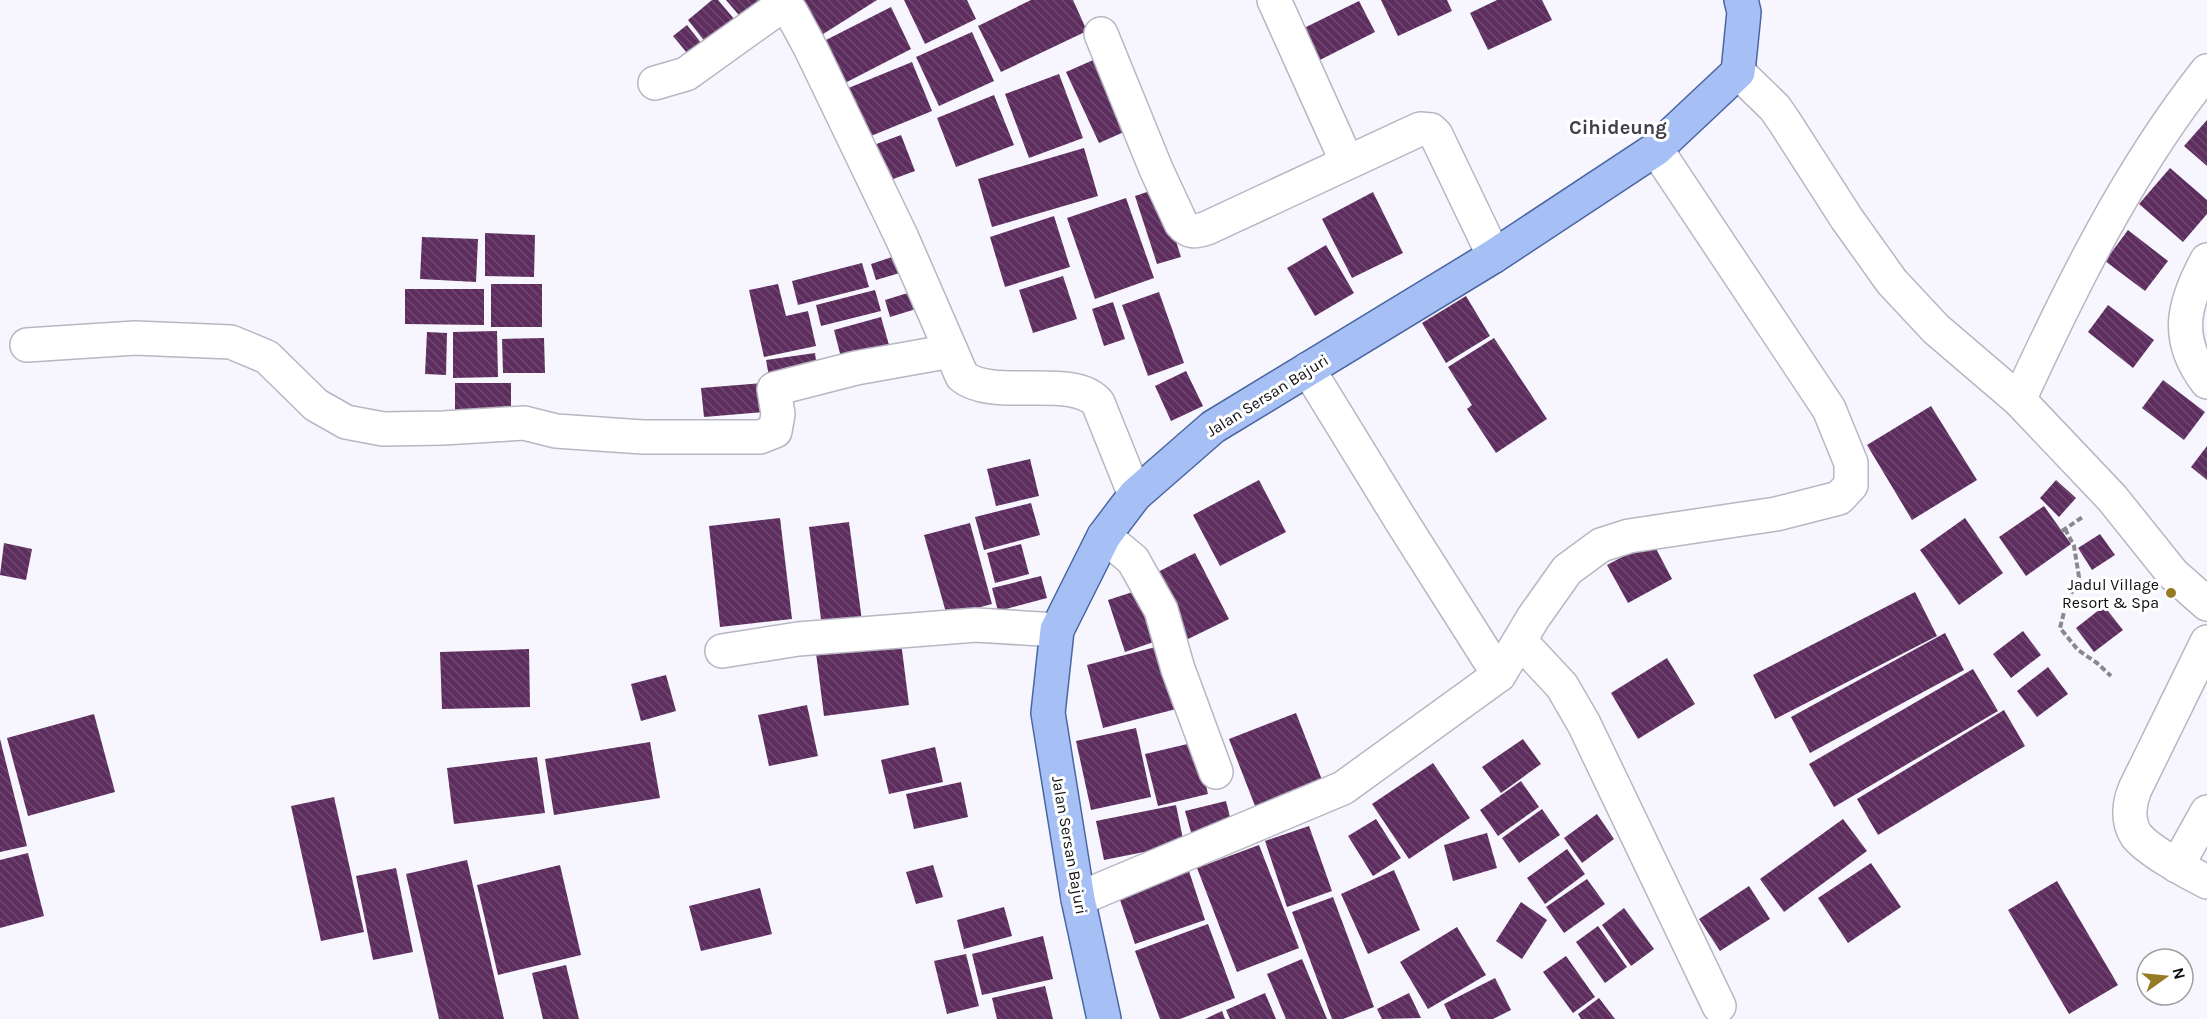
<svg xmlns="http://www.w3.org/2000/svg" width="2207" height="1019" viewBox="0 0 2207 1019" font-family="Karla,sans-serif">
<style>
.building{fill:url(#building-back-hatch)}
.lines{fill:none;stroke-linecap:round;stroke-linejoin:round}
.minor-casing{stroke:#b8b6c3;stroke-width:36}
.major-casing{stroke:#4a66a1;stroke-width:36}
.path{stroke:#89888e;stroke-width:4;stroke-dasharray:6 3;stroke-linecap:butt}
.minor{stroke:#fff;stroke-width:33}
.major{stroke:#a6c0f5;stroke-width:33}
.poi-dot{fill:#957c24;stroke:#fff;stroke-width:2}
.labels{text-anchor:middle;stroke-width:6;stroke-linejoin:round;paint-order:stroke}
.street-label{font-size:16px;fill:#0e0d11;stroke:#fff}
.poi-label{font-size:16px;fill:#0e0d11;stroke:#fff;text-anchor:end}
.quarter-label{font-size:20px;font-weight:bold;fill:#42404b;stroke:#fff}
</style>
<defs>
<pattern id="building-back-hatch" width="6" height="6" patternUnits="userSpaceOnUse" patternTransform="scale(1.5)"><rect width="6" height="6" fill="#5d2d5e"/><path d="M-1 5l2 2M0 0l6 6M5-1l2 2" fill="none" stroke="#6f4870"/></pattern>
</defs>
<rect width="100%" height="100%" fill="#f7f6fe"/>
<g class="building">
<path d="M712 0H718L735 20 706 43 688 20Z"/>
<path d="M726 0H765L743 20Z"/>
<path d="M803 0H877L820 36 799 3Z"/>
<path d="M904 0H967L976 19 925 44Z"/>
<path d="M1031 0H1073L1087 31 1001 72 978 26Z"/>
<path d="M1381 0H1447L1452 11 1398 36Z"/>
<path d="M1497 0H1542L1552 20 1488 50 1470 13Z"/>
<path d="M1359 1 1375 32 1320 60 1304 28Z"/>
<path d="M891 7 911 49 845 83 824 41Z"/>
<path d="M687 25 709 53 696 64 673 36Z"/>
<path d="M972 32 994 81 939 106 916 57Z"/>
<path d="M1100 57 1133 128 1099 143 1066 72Z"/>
<path d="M912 62 932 111 866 138 846 89Z"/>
<path d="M1059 74 1083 138 1029 158 1005 94Z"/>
<path d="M994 95 1014 145 956 167 937 118Z"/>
<path d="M2207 120V166L2184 146Z"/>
<path d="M901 135 915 171 885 182 871 146Z"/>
<path d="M1084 148 1098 196 992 227 978 179Z"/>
<path d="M2170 168 2207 200V214L2183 242 2139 204Z"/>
<path d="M1159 188 1181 257 1157 264 1135 196Z"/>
<path d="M1373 192 1403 253 1352 278 1322 219Z"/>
<path d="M1126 198 1154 278 1095 299 1067 218Z"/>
<path d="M1054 216 1070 267 1005 287 990 237Z"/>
<path d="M2128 230 2168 261 2145 291 2105 261Z"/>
<path d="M485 233 535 235 534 277 485 276Z"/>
<path d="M422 237 478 239 476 282 420 279Z"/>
<path d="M1326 245 1354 293 1315 316 1287 268Z"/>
<path d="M898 255 903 272 876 280 871 264Z"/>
<path d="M862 263 869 287 798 305 792 281Z"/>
<path d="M1063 276 1077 319 1033 333 1019 290Z"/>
<rect x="491" y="284" width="51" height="43"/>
<path d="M778 284 786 316 808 311 816 346 764 357 749 290Z"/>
<path d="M405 289H484V325L405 324Z"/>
<path d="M875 290 881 311 821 326 816 305Z"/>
<path d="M911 292 916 309 890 317 885 300Z"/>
<path d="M1159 292 1184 363 1148 376 1122 305Z"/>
<path d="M1466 296 1490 336 1446 363 1422 323Z"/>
<path d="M1113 302 1125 339 1104 346 1092 309Z"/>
<path d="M2108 305 2154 340 2133 368 2088 332Z"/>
<path d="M881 317 891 352 843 365 834 330Z"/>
<path d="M497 331 498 377 453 378V332Z"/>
<path d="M427 332 447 333 446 375 425 374Z"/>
<path d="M544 338 545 373H503L502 339Z"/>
<path d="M1494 338 1547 419 1496 453 1467 409 1472 405 1448 367Z"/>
<path d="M815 353 818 375 770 382 766 360Z"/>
<path d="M1186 371 1203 406 1171 421 1155 386Z"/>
<path d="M2163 380 2205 412 2184 440 2142 408Z"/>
<path d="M455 383H511V417L455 418Z"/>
<path d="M763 383 765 412 704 417 701 388Z"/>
<path d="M1931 406 1977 480 1912 520 1867 445Z"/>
<path d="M2207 446V480L2191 467Z"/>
<path d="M1030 459 1039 496 996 506 987 469Z"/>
<path d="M1259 480 1286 532 1220 566 1193 515Z"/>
<path d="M2056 480 2076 498 2059 517 2040 498Z"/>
<path d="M1031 503 1040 535 984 550 975 517Z"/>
<path d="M2044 506 2071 544 2026 576 1999 537Z"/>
<path d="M780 518 792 619 720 627 709 526Z"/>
<path d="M1965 518 2003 573 1959 605 1920 550Z"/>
<path d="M849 522 862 621 822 627 809 527Z"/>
<path d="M970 523 992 604 947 616 924 535Z"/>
<path d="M2100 534 2115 555 2092 570 2078 548Z"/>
<path d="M1652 541 1672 579 1628 603 1607 565Z"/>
<path d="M4 543 32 549 26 580 0 575Z"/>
<path d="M1021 544 1029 574 995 583 987 553Z"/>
<path d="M1195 553 1229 619 1184 641 1150 576Z"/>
<path d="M1041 576 1047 598 998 611 992 588Z"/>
<path d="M1145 588 1162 639 1125 652 1108 600Z"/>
<path d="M1915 592 1937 636 1775 719 1753 675Z"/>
<path d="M2104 606 2123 630 2094 652 2076 628Z"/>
<path d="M2023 631 2041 655 2011 678 1993 654Z"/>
<path d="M1945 633 1964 670 1810 753 1791 717Z"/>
<path d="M901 642 909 705 824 716 816 653Z"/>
<path d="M1163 645 1180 708 1103 728 1087 665Z"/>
<path d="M529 649 530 707 442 709 440 652Z"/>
<path d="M1667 658 1695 704 1638 739 1611 693Z"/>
<path d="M2048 667 2068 694 2037 717 2017 691Z"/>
<path d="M1973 669 1998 711 1834 807 1809 764Z"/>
<path d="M666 675 676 711 641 721 631 684Z"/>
<path d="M807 705 818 756 769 766 758 715Z"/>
<path d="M2004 710 2025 746 1878 835 1857 799Z"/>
<path d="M1296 713 1324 785 1257 811 1229 739Z"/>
<path d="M94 714 115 792 28 816 7 738Z"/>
<path d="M1136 728 1151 797 1091 810 1076 741Z"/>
<path d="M0 739 27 846 0 852Z"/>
<path d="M1523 739 1541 764 1501 793 1482 767Z"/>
<path d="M650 742 660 798 554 815 545 759Z"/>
<path d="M1196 742 1208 794 1158 806 1145 754Z"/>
<path d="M935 747 943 782 889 794 881 760Z"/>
<path d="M537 757 545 813 454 824 447 768Z"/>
<path d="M1433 763 1470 818 1409 859 1372 804Z"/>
<path d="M1521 781 1539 807 1498 836 1480 810Z"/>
<path d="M961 782 968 817 914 829 906 794Z"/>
<path d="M334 797 364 932 321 941 291 806Z"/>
<path d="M1226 801 1232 825 1192 836 1185 811Z"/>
<path d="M1176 805 1184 844 1104 860 1096 821Z"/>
<path d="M1542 809 1560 835 1519 863 1502 838Z"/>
<path d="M1597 814 1614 839 1582 863 1564 838Z"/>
<path d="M1376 819 1401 858 1373 876 1348 836Z"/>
<path d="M1843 819 1867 851 1784 912 1760 879Z"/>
<path d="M1309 826 1332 891 1287 907 1265 841Z"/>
<path d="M1487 833 1497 868 1453 881 1444 845Z"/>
<path d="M1259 845 1299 948 1237 972 1197 868Z"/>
<path d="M1567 849 1585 874 1545 904 1527 878Z"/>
<path d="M28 853 44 916 0 928V860Z"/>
<path d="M467 860 504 1019H439L406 874Z"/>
<path d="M1871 863 1901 907 1848 943 1818 898Z"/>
<path d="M560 865 581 955 498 975 477 885Z"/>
<path d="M933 865 943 897 916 904 906 872Z"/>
<path d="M396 868 413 952 373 960 356 876Z"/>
<path d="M1188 868 1205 920 1135 944 1117 891Z"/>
<path d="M1394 870 1420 930 1368 954 1341 894Z"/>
<path d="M1587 879 1605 904 1564 933 1546 907Z"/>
<path d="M2057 881 2118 985 2069 1014 2008 910Z"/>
<path d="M1749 886 1770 919 1720 951 1699 919Z"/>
<path d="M760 888 772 934 701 951 689 906Z"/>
<path d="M1333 897 1374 1007 1343 1019H1332L1292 912Z"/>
<path d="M1521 902 1547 920 1522 959 1496 941Z"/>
<path d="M1004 907 1012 936 964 949 957 920Z"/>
<path d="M1624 908 1654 949 1631 966 1602 925Z"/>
<path d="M1208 924 1235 998 1180 1019H1160L1135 951Z"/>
<path d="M1598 926 1627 967 1605 983 1576 942Z"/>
<path d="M1457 927 1486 975 1428 1009 1400 962Z"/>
<path d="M1043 936 1053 979 982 995 972 954Z"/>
<path d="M966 954 979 1006 947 1014 934 961Z"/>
<path d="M1566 956 1595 997 1573 1013 1543 972Z"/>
<path d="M1302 959 1327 1019H1286L1267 974Z"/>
<path d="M566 965 579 1019H543L532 973Z"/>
<path d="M1495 978 1511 1010 1493 1019H1451L1444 1004Z"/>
<path d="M1045 986 1053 1019H997L992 998Z"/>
<path d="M1265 993 1276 1019H1230L1226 1010Z"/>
<path d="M1409 993 1421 1018 1382 1019 1377 1009Z"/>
<path d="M1599 998 1615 1019H1581L1578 1014Z"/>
<path d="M1222 1011 1225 1019H1205Z"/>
</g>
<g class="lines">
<g class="minor-casing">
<g id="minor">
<path d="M1274 0 1347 162"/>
<path d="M1101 34 1156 169 1181 223C1189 233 1195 232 1207 228L1420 129 1431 130 1436 135 1494 256"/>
<path d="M1738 72 1775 108 1784 121 1847 219 1892 282 1936 329 2019 400 2112 498 2173 574 2207 604"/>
<path d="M655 83 686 74 774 11 781 9 791 12 811 49 902 238 962 376C993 402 1074 373 1098 403L1135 495"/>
<path d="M2207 260C2183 304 2174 339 2207 382"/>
<path d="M27 345 135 338 231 342 267 357 316 405 346 422 383 429 443 428 524 423 556 431 643 437H760L775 431 778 414 774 389 856 368 951 351"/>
<path d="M1308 369 1402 522 1499 675"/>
<path d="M2019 400C2072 285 2128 171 2207 71"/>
<path d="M1104 536 1133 560 1161 610 1178 669 1216 772"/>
<path d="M1521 642 1562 686 1584 724 1719 1006"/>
<path d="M2207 642 2135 789C2129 803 2127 821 2136 835 2147 850 2189 873 2207 882"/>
<path d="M722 651 798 639 976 625 1057 630"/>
<path d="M2177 866 2207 812"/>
<path d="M1078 899 1343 788 1499 675 1533 618 1567 570 1601 545 1629 536 1776 514 1839 498 1851 485V463L1829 409 1656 149"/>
</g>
</g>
<g class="major-casing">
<path id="major" d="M1104 1019 1078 899 1048 713 1057 630 1104 536 1135 495 1213 427 1494 256 1656 149 1738 72 1744 12 1741 0"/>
</g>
<g class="path">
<path d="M2065 529 2074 546 2079 577 2066 604 2060 628 2078 650 2097 663 2111 676"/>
<path d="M2062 531 2084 516"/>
</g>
<use href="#minor" class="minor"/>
<use href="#major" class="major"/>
</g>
<circle class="poi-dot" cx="2171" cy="593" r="6"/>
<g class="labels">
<g class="street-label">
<text transform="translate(1267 395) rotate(-32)" y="6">Jalan Sersan Bajuri</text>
<text transform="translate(1070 845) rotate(80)" y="6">Jalan Sersan Bajuri</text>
</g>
<g class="poi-label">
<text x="2159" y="590">Jadul Village<tspan x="2159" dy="18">Resort &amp; Spa</tspan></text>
</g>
<g class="quarter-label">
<text x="1618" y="134">Cihideung</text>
</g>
</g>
<g transform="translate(2165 977) rotate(75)"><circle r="28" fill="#ffffff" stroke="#9f9ea0" stroke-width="1.5"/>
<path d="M0-4.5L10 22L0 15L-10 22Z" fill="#957c24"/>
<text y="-9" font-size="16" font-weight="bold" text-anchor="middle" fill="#0e0d11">N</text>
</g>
</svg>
